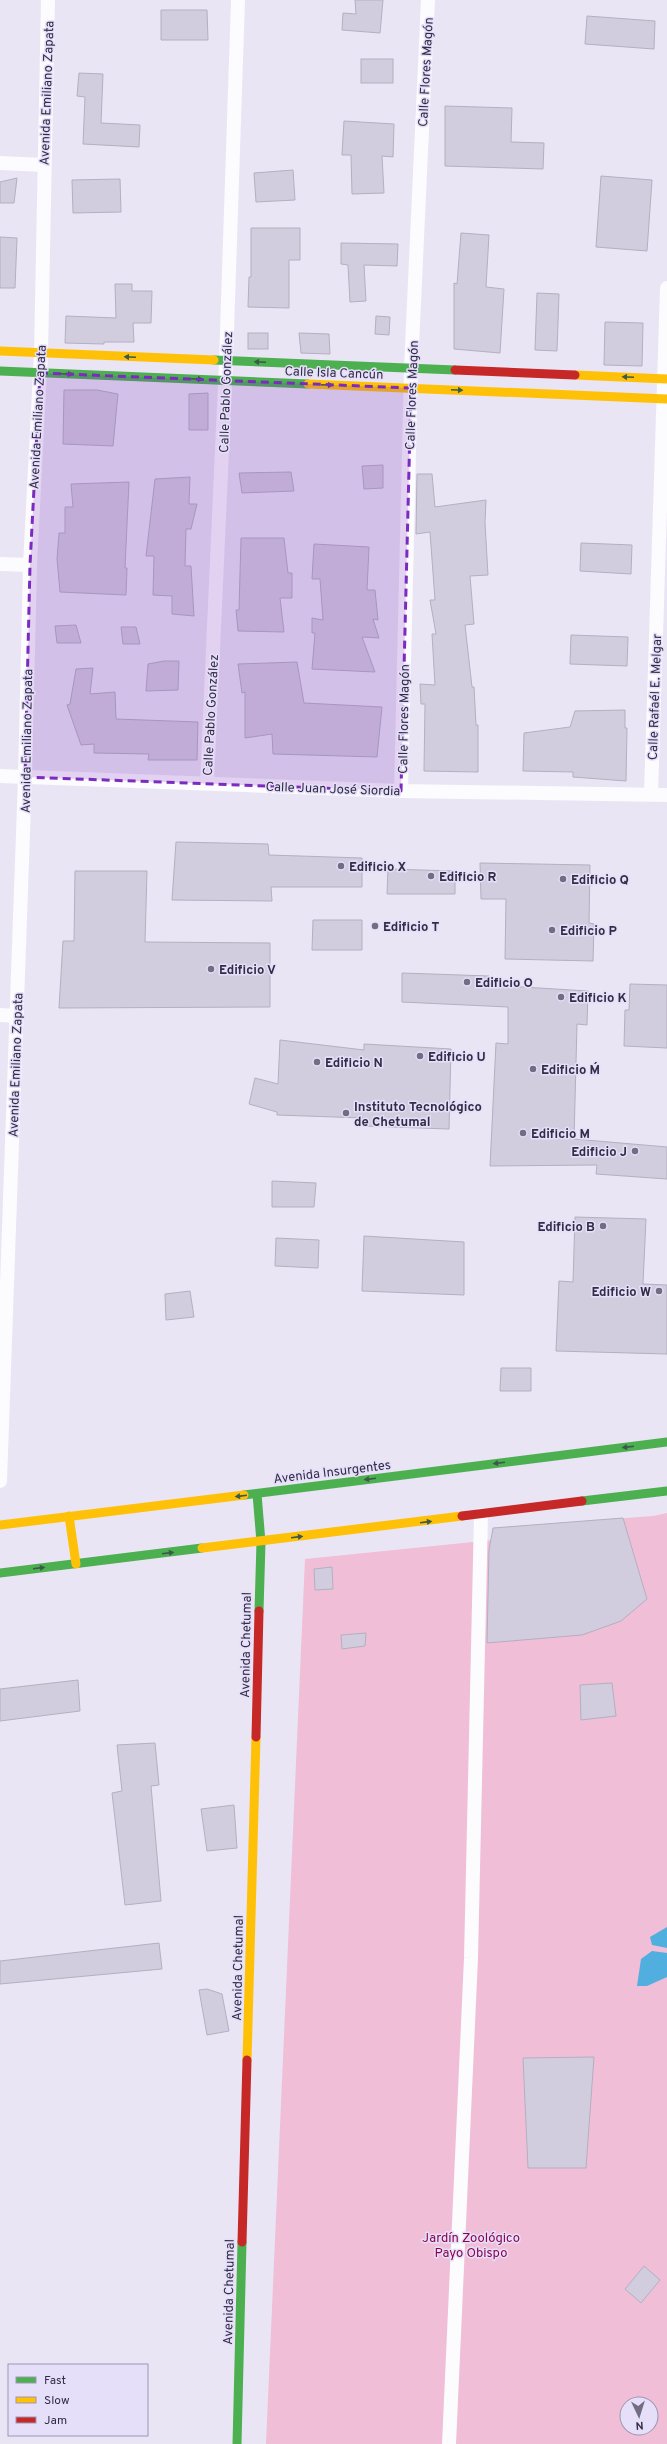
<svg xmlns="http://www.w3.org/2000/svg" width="667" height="2444" viewBox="0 0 667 2444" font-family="Overpass,sans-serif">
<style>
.green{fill:#f0bed6;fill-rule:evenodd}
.water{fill:#50afdf}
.building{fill:#d1ccde;stroke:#b4afc1}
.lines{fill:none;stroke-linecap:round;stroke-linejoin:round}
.street{stroke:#fcfbfd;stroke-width:14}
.fast{stroke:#4caf50;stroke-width:9}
.slow{stroke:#ffc107;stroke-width:9}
.jam{stroke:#c62828;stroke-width:9}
.oneway{fill:#3c5a4a}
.marked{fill:#7b2cbf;fill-opacity:0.2;stroke:#7b2cbf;stroke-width:3;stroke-dasharray:8 5;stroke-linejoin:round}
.poi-dot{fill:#736d83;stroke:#e6dffa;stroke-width:1.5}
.labels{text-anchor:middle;stroke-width:3;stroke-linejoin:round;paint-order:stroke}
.street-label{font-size:13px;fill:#332c46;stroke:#e6dffa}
.poi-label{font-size:13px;font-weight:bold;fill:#332c46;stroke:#e6dffa;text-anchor:start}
.park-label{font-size:13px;fill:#8b034d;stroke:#e6dffa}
</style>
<rect width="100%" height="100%" fill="#e9e5f4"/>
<path class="green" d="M667 1513V2444H266L305 1559 493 1540V1528L653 1516ZM627 2404H651V2428H627Z"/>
<g class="water">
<path d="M667 1927V1948L652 1945 650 1937Z"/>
<path d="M652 1951 667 1953V1977L647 1986H637L641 1959Z"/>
</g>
<g class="building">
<path d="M355 0H383L380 33 342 30 343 13 356 14Z"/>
<path d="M161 10H207L208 40H161Z"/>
<path d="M587 16 655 21 654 49 585 44Z"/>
<rect x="361" y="59" width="32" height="24"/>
<path d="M79 73 103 74 101 123 140 125 139 147 83 144 85 97 77 96Z"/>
<path d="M445 106 512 108 511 142 544 143 543 169 445 166Z"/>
<path d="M344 121 394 124 393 157 382 156 384 193 352 194 351 155H342Z"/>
<path d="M293 170 295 200 256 202 254 173Z"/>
<path d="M601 176 652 180 647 251 596 247Z"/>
<path d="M17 178 14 203H0V182Z"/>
<path d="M120 179 121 212 73 213 72 180Z"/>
<path d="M251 228H300V260H289V308L248 307 249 277H251Z"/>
<path d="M461 233 489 235 486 287 504 289 500 353 454 349V283L457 284Z"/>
<path d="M0 237 17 238 15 288H0Z"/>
<path d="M341 243 398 244 397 266 364 265 366 301 350 302 348 265 341 264Z"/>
<path d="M115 284H132V291H152L151 323H133L134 342H104V344L65 343 66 316 116 318Z"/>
<path d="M537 293 559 294 557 351 535 350Z"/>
<path d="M376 316 390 317 389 335 375 334Z"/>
<path d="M605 322 643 323 642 366 604 365Z"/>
<rect x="248" y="333" width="20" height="16"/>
<path d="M299 333 329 334 330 354 301 353Z"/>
<path d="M64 390H97L118 394 113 446 63 444Z"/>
<path d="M208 393V430H189V394Z"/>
<path d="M383 465V488L364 489 362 466Z"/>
<path d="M291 472 294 491 242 493 239 473Z"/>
<path d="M417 474H432L435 507 486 500 485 523 488 575 470 576 474 624 465 625 472 687H474L476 725H478V772L424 771 425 704H421L420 684 435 685 432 634H436L430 600H435L430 532 416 534Z"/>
<path d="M190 477 189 504H197L191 529H186L185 566H191L194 616 172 614V596L153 595 154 556H146L155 479Z"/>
<path d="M129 482 125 568H127L126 595 60 592 57 559 59 533H65V507H73L71 484Z"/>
<path d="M241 538H284L288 573H292V598H280L284 632 238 631 236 610H239Z"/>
<path d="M581 543 632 545 631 574 580 571Z"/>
<path d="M314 544 369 547 367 590H375L378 620 373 619 379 638 362 637 375 672 312 669 315 633H312V618L323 620 320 579H312Z"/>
<path d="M76 625 81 643H57L55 626Z"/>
<path d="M121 627H136L140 644H123Z"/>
<path d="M571 635 628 637 627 666 570 664Z"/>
<path d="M164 661H179L178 690 146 691 148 664Z"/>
<path d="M297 662 304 703 382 707 377 757 273 754 272 734 245 738V692L242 693 238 664Z"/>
<path d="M93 668 90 694 115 692 116 719 198 722 197 760H148L149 754 94 753V744L81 745 67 705 70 704 76 669Z"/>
<path d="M625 710V728H627L626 781 573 777V772L523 771 524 733 570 727 575 711Z"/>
<path d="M176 842 268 844 269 855 362 858V887H271L272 901 172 900Z"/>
<path d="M480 863 590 865 589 923 594 924 593 961 505 959 506 899H481Z"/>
<path d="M388 869 455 871V894H387Z"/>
<path d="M75 871H147L145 942 270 943V1007L59 1008 63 941H74Z"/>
<path d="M313 920H362V950H312Z"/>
<path d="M402 973 489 976V985L588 991 587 1025 577 1024 574 1139 667 1147V1179L596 1174 597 1165 490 1166 496 1043 508 1044V1007L402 1002Z"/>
<path d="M630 984 667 985V1048L624 1046 625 1010H629Z"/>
<path d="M280 1040 364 1050V1044L451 1049 449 1129 363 1126V1118L277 1115V1112L249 1104 255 1078 278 1084Z"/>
<path d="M272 1181 316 1183 314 1207H272Z"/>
<path d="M575 1217 646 1219 643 1284 667 1285V1354L556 1351 559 1281 573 1282Z"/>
<path d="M364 1236 464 1242V1295L362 1291Z"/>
<path d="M276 1238 319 1240 318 1268 275 1266Z"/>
<path d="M190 1291 194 1317 166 1320 165 1294Z"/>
<path d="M501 1368H531V1391H500Z"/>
<path d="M623 1518 647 1599 621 1621 582 1635 487 1643 489 1550 493 1528Z"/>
<path d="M332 1567 333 1589 315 1590 314 1569Z"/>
<path d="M366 1633 365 1646 342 1649 341 1635Z"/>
<path d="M78 1680 80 1711 0 1721V1689Z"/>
<path d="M612 1683 616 1716 581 1720 580 1685Z"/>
<path d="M155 1743 159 1785 151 1786 161 1901 125 1905 112 1793 122 1791 117 1745Z"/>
<path d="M234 1805 237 1848 207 1851 201 1809Z"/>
<path d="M159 1943 162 1969 0 1984V1961Z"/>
<path d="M207 1989 222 1994 229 2031 207 2035 199 1990Z"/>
<path d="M594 2057 586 2168H528L523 2058Z"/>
<path d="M644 2266 660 2280 641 2303 625 2289Z"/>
</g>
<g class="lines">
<g class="street">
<path d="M0 163 44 165"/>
<path d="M0 564 30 565"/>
<path d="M0 776 401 791 667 795"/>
<path d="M207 783 226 361 238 0"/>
<path d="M401 791 411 368 428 0"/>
<path d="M651 794 667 288"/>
<path d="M0 1015 17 1016"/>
<path d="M0 1481 25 777 30 565 41 353 48 0"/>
<path d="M449 2444 471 1958 481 1515"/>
</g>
<g class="fast">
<path d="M214 360 455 370"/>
<path d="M0 371 308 384"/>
<path d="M257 1494 261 1542 259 1611"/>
<path d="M244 1495 667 1442"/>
<path d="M582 1501 667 1491"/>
<path d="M0 1573 202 1548"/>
<path d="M237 2444 242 2242"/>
</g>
<g class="slow">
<path d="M0 351 214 360"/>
<path d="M575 375 667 379"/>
<path d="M308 384 667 399"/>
<path d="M69 1516 76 1564"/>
<path d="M0 1525 244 1495"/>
<path d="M202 1548 462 1516"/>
<path d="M247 2060 256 1737"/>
</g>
<g class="jam">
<path d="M455 370 575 375"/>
<path d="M462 1516 582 1501"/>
<path d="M256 1737 259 1611"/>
<path d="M242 2242 247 2060"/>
</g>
</g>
<defs><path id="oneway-solid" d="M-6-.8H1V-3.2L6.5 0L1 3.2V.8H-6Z"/></defs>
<g class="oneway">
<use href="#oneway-solid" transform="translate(130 357) rotate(-178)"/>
<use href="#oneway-solid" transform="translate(260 362) rotate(-178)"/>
<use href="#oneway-solid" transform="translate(67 374) rotate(2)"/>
<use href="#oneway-solid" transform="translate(628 377) rotate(-178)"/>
<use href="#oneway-solid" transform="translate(197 379) rotate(2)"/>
<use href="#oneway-solid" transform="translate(327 385) rotate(2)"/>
<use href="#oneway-solid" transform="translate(457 390) rotate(2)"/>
<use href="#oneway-solid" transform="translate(628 1447) rotate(173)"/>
<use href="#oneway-solid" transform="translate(499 1463) rotate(173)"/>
<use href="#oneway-solid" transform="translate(370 1479) rotate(173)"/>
<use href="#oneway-solid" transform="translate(241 1496) rotate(173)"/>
<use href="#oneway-solid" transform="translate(426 1522) rotate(-7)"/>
<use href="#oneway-solid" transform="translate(297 1537) rotate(-7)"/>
<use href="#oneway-solid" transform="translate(168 1553) rotate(-7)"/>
<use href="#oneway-solid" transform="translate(39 1568) rotate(-7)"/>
</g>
<path class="marked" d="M40 373 411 388 401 791 25 777 30 565Z"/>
<g class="poi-dot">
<circle cx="341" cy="866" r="4"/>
<circle cx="431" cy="876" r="4"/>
<circle cx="563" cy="879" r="4"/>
<circle cx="375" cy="926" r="4"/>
<circle cx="552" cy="930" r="4"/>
<circle cx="211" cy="969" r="4"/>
<circle cx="467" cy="982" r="4"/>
<circle cx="561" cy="997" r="4"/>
<circle cx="420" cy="1056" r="4"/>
<circle cx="317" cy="1062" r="4"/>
<circle cx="533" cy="1069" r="4"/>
<circle cx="346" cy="1113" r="4"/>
<circle cx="523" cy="1133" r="4"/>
<circle cx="635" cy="1151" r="4"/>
<circle cx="603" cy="1226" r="4"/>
<circle cx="659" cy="1291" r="4"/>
</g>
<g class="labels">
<g class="street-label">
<text transform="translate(425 72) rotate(-87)" y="5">Calle Flores Magón</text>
<text transform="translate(46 93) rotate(-88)" y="5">Avenida Emiliano Zapata</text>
<text transform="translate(334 372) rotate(2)" y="5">Calle Isla Cancún</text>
<text transform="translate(225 392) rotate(-88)" y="5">Calle Pablo González</text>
<text transform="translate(411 395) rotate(-88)" y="5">Calle Flores Magón</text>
<text transform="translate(37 417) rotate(-87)" y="5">Avenida Emiliano Zapata</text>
<text transform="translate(654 697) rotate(-88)" y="5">Calle Rafaél E. Melgar</text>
<text transform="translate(210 715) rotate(-87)" y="5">Calle Pablo González</text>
<text transform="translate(403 719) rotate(-89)" y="5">Calle Flores Magón</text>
<text transform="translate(26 741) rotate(-89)" y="5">Avenida Emiliano Zapata</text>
<text transform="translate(333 788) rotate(2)" y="5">Calle Juan José Siordia</text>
<text transform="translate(15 1065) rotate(-88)" y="5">Avenida Emiliano Zapata</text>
<text transform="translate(332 1471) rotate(-7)" y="5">Avenida Insurgentes</text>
<text transform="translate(245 1645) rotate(-89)" y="5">Avenida Chetumal</text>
<text transform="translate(237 1968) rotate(-89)" y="5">Avenida Chetumal</text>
<text transform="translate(228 2292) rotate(-89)" y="5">Avenida Chetumal</text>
</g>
<g class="poi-label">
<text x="349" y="871">Edificio X</text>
<text x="439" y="881">Edificio R</text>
<text x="571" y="884">Edificio Q</text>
<text x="383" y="931">Edificio T</text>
<text x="560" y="935">Edificio P</text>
<text x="219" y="974">Edificio V</text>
<text x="475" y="987">Edificio O</text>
<text x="569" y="1002">Edificio K</text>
<text x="428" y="1061">Edificio U</text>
<text x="325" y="1067">Edificio N</text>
<text x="541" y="1074">Edificio M´</text>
<text x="354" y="1111">Instituto Tecnológico<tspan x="354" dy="15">de Chetumal</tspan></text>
<text x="531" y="1138">Edificio M</text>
<text x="627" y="1156" text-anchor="end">Edificio J</text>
<text x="595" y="1231" text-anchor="end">Edificio B</text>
<text x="651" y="1296" text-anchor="end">Edificio W</text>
</g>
<g class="park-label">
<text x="471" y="2242">Jardín Zoológico<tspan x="471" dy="15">Payo Obispo</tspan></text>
</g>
</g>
<rect x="8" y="2364" width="140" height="72" fill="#e6dffa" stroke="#9e97b2"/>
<rect x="16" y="2377" width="20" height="6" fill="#4caf50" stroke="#9e97b2"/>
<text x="44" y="2384" font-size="12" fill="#332c46">Fast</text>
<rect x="16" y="2397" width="20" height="6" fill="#ffc107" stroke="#9e97b2"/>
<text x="44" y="2404" font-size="12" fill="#332c46">Slow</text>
<rect x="16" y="2417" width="20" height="6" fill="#c62828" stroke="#9e97b2"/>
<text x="44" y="2424" font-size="12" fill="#332c46">Jam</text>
<g transform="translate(639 2416) rotate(176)"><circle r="19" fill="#e6dffa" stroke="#9e97b2"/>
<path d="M0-3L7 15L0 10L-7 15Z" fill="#736d83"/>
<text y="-6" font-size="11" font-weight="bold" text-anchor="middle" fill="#332c46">N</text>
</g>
</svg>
